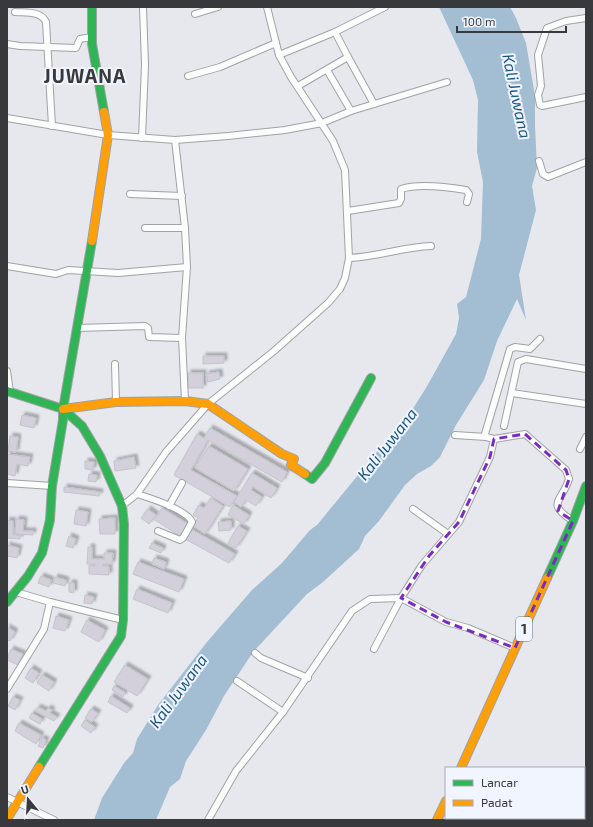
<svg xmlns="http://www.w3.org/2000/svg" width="593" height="827" viewBox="0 0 593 827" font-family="'Exo 2',sans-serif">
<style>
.water{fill:#a3bdd3}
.building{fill:#d3d0db;stroke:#c3c3c8;filter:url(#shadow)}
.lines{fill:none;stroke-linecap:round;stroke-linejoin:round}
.street-casing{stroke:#a0a2a6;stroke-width:8}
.fast-casing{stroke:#a0a2a6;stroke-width:10}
.slow-casing{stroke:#a0a2a6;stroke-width:10}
.street{stroke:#fbfcfc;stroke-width:6}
.fast{stroke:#30b455;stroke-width:8}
.slow{stroke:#ff9f0a;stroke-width:8}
.marked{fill:none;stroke:#7b2cbf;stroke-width:3;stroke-dasharray:8 5;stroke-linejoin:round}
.labels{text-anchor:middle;stroke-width:4;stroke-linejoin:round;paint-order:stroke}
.shield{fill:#f1f5ff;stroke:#707177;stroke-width:1}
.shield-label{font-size:14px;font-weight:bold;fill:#38393d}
.water-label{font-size:16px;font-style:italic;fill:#1a557c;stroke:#f1f5ff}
.district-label{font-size:19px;font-weight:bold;letter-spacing:1px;fill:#38393d;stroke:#f1f5ff}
</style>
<defs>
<filter id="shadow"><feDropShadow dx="3" dy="-3" stdDeviation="1" flood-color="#0004"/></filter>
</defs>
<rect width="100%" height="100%" fill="#e6e8ee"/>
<path class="water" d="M439 7H510L516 18 526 43 535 96V126L537 168 532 186 536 210 519 275 526 320 517 299 497 341 484 380 456 425 440 457 431 466 417 474 405 485 379 521 365 536 359 549 323 582 307 594 253 652 224 696 206 730 186 761 180 779 170 787 156 820H94L102 798 124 763 133 753 137 739 158 705 207 642 252 590 282 563 310 530 317 525 414 407 426 388 456 334 459 318 457 304 466 297 481 239 483 182 477 152 478 100 473 80Z"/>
<g class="building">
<path d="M203 356H224V363L203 364Z"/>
<path d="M219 372 220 379 208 382 206 374Z"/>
<rect x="188" y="373" width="15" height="15"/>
<path d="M22 415 36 418 34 428 20 425Z"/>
<path d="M210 428 287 472 282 482 208 440 191 470 237 496 230 507 174 475 197 434 204 438Z"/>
<path d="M10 436 18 437 16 452 8 451Z"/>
<path d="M209 446 248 469 234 491 195 468Z"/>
<path d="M7 454 30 457 28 466 17 464 15 476 7 474Z"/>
<path d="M134 457 136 468 115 471 114 461Z"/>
<path d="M85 461 94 462 93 470 85 469Z"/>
<path d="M252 473 277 488 271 498 253 487 251 490 262 497 256 506 246 500 241 507 234 502Z"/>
<path d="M89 474 97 475 96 482 88 481Z"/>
<path d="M64 487 100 492 99 496 64 492Z"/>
<path d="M211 498 223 506 205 534 193 526 198 518 193 515 199 505 204 508Z"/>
<path d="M233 505 249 515 244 524 228 515Z"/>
<path d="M162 508 188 524 180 536 155 520Z"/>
<path d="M148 509 156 515 149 524 141 518Z"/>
<path d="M76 510 88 512 86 526 74 524Z"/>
<path d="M115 518V534H100L99 519Z"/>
<path d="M16 519 24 520 23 531H33V535L15 534Z"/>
<path d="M7 520 13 521V535H20V539L7 538Z"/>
<path d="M231 521V530L219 531 218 522Z"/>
<path d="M238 526 247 531 236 548 228 543Z"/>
<path d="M191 529 235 554 229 563 185 539Z"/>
<path d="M69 536 76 539 73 548 66 546Z"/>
<path d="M152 543 163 548 161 553 149 548Z"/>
<path d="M7 545 19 548 17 558 7 556Z"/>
<path d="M88 547H92V559H104V553H113L112 564H103V566H109V575L89 574V565L95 566V564H87Z"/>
<path d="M154 558 166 562 164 569 152 564Z"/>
<path d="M138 562 184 579 179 592 133 574Z"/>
<path d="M41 576 51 580 49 587 38 583Z"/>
<path d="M55 577 66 580 65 586 53 583Z"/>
<path d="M69 583H74V593L69 592Z"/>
<path d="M137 589 172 603 168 613 133 599Z"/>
<path d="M85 595 94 597 92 604 84 603Z"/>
<path d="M56 616 69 620 65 631 53 628Z"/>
<path d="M87 620 105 630 99 642 81 632Z"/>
<path d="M7 627 15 632 10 641 7 640Z"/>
<path d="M11 649 23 654 18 665 7 660Z"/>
<path d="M125 665 148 679 137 696 114 682Z"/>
<path d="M31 668 39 673 33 683 25 678Z"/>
<path d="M42 675 54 682 49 691 37 683Z"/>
<path d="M114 686 125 692 123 697 112 690Z"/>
<path d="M111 696 130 708 127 713 108 702Z"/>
<path d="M13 697 20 700 15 710 8 706Z"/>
<path d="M38 707 46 711 48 708 52 710 50 713 57 717 54 721 35 711Z"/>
<path d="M91 709 98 713 92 722 85 718Z"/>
<path d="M32 713 42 719 40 724 29 718Z"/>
<path d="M85 720 95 727 91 733 81 726Z"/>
<path d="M19 723 41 735 36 744 15 731Z"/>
<path d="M42 738 46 740 43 748 38 746Z"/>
</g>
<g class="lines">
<g class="street-casing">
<g id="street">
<path d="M15 12C26 13 41 11 46 22L52 126"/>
<path d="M195 14 218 7"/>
<path d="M586 18 566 21 547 28 538 55 541 86 538 95 540 105 542 106 586 97"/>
<path d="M7 44 20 46 76 48 80 39 92 37"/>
<path d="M279 55 335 32"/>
<path d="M348 57 374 104"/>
<path d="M327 70 351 111"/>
<path d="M188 76 220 67 276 43"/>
<path d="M298 86 348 57 335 32 385 7"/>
<path d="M7 118 108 135 175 140 228 136 285 130 322 123 351 111 447 82"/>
<path d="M142 138 145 65 143 7"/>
<path d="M175 140 185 228"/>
<path d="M539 161 543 174 548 177 586 162"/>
<path d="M130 194 182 196"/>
<path d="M348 211 399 203 401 199V189C419 183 448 187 466 190L469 194 467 202"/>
<path d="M145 228H185L187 267 182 338 185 401"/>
<path d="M349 258C377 257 403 247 431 246"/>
<path d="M7 266 56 274 68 270 118 273 187 267"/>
<path d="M77 328 145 326 148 328 149 337 182 338"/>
<path d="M115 364 116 402"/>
<path d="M7 371 10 392"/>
<path d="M512 393 586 404"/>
<path d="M504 426 518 362 526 359 586 369"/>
<path d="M455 435 486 437"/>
<path d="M494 439 525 434 566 470 569 479C562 502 545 503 573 521"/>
<path d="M580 449 586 437"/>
<path d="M7 483 52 486"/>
<path d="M137 494C150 498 187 510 192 522L183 538 180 540 158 531"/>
<path d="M122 506 137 494 166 452 208 404 274 351 328 303 340 289 345 278 349 258 345 170 333 141 291 77 279 55 267 7"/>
<path d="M169 506 182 483"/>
<path d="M413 509 448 534"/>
<path d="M16 592 50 602 123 620"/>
<path d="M374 649 401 598 422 565 459 522 490 457 494 439 486 437 485 434 510 349 515 347 530 349 540 339"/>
<path d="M255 653 261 658 308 678"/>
<path d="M237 681 283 712"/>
<path d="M7 689 44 629 50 602"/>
<path d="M7 797 54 820"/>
<path d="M208 820 236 771 283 712 352 611 370 599 401 598 446 622 468 628 515 648"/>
</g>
</g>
<g class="fast-casing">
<g id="fast">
<path d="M92 7V44L104 112"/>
<path d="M7 391 63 409 82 426 100 456 122 506 124 524 123 620 121 636 39 767"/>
<path d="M305 474 312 479 325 463 371 378"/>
<path d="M547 578 573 521 586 486"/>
<path d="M7 602 28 576 42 553 50 520 52 486 63 420V409L92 241"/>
</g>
</g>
<g class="slow-casing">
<g id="slow">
<path d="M92 241 108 135 104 112"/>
<path d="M63 409 116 402 185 401 208 404 282 454 294 459 291 465 305 474"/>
<path d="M461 768 547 578"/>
<path d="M7 819 39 767"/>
<path d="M437 820 446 801"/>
</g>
</g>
<use href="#street" class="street"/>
<use href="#fast" class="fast"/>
<use href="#slow" class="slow"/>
</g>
<path class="marked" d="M525 434 566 470 569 479 558 511 573 521 515 648 446 622 401 598 429 556 459 522 490 457 494 439Z"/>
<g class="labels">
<rect class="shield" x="516" y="617" width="16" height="24" rx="3"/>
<g class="shield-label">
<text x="524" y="634">1</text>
</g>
<g class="water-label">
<text transform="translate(517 96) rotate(78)" y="6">Kali Juwana</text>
<text transform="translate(387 444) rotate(-52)" y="6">Kali Juwana</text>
<text transform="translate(178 691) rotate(-54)" y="6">Kali Juwana</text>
</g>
<g class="district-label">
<text x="85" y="83">JUWANA</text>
</g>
</g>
<rect width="593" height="827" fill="none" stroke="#38393d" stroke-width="16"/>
<rect x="445" y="767" width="140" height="52" fill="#f1f5ff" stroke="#a7aab1"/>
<rect x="453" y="780" width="20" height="6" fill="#30b455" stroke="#a7aab1"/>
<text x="481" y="787" font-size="12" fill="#38393d">Lancar</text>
<rect x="453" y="800" width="20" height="6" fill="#ff9f0a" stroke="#a7aab1"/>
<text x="481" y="807" font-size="12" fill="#38393d">Padat</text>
<g transform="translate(28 799) rotate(342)" stroke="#f1f5ff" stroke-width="3" paint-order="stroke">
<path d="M0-3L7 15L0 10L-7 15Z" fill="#38393d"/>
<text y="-6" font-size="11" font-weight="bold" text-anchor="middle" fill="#38393d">U</text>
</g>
<path d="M457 26v6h109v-6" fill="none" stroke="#38393d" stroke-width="2"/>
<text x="463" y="26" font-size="12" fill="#38393d" stroke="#f1f5ff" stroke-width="3" paint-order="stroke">100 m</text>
</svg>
